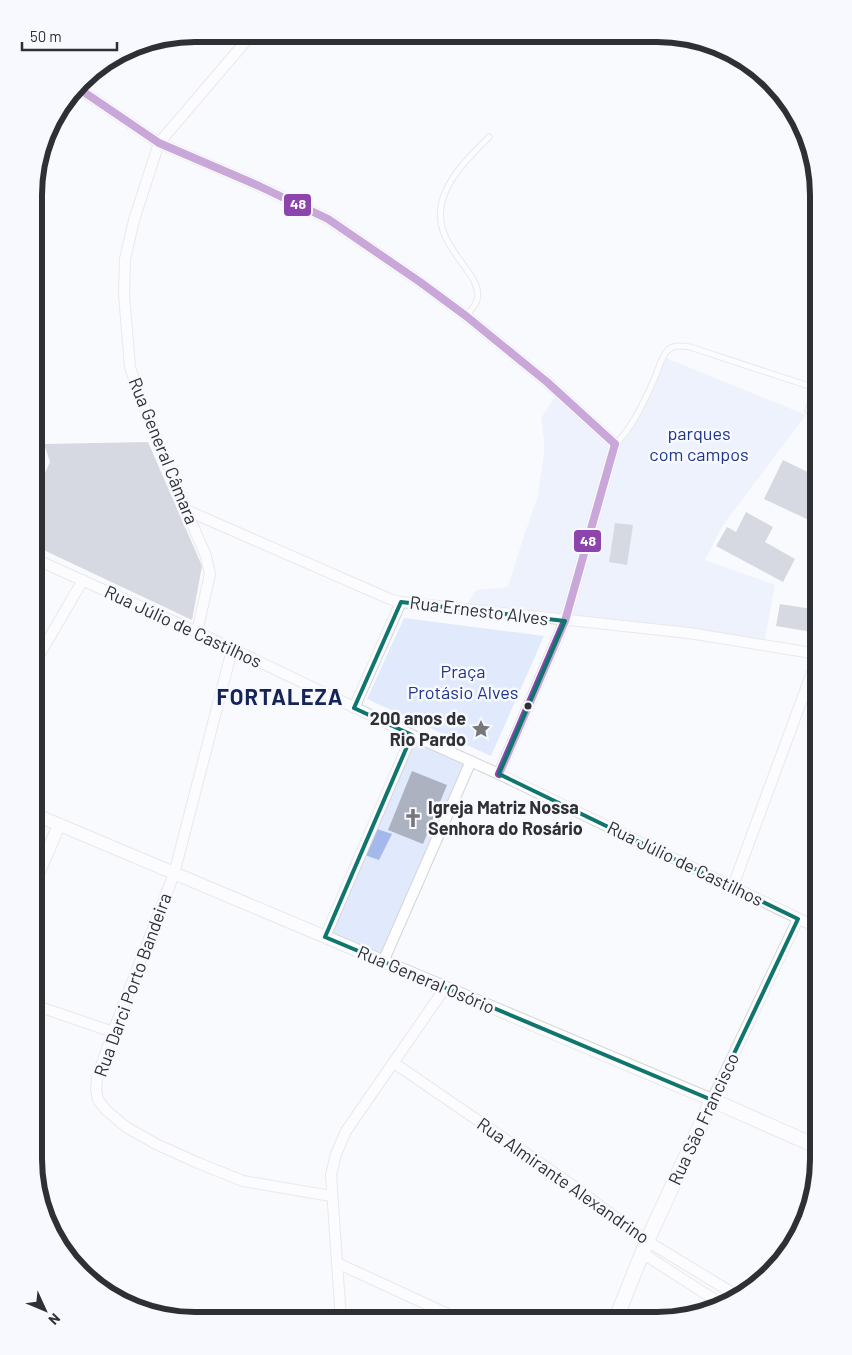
<svg xmlns="http://www.w3.org/2000/svg" width="852" height="1355" viewBox="0 0 852 1355" font-family="Barlow,sans-serif">
<style>
.green{fill:#e1e9fc}
.water{fill:#a4b8ec}
.building{fill:#adb2c0}
.lines{fill:none;stroke-linecap:round;stroke-linejoin:round}
.service-casing{stroke:#d4d5d8;stroke-width:7}
.minor-casing{stroke:#d4d5d8;stroke-width:12}
.tertiary-casing{stroke:#d4d5d8;stroke-width:14}
.secondary-casing{stroke:#d4d5d8;stroke-width:16}
.service{stroke:#fefeff;stroke-width:5}
.minor{stroke:#fefeff;stroke-width:10}
.tertiary{stroke:#fefeff;stroke-width:12}
.secondary{stroke:#fefeff;stroke-width:14}
.bus-1-casing{stroke:#f7f9ff;stroke-width:11}
.bus-1{stroke:#8e44ad;stroke-width:8}
.marked{fill:none;stroke:#0f766e;stroke-width:4;stroke-linejoin:round}
.bus-dot{fill:#2e3033;stroke:#f7f9ff;stroke-width:2}
.labels{text-anchor:middle;stroke-width:5;stroke-linejoin:round;paint-order:stroke}
.park-label{font-size:18px;fill:#1f3589;stroke:#f7f9ff}
.street-label{font-size:18px;fill:#2e3033;stroke:#f7f9ff}
.poi-label{font-size:18px;font-weight:bold;fill:#2e3033;stroke:#f7f9ff;text-anchor:end}
.district-label{font-size:22px;font-weight:bold;letter-spacing:1px;fill:#14245a;stroke:#f7f9ff}
.rim{fill:none;stroke:#2e3033;stroke-width:6}
.line-badge{stroke:#f7f9ff;stroke-width:2}
.badge-label{font-size:14px;text-anchor:middle;font-weight:bold;fill:#fff}
</style>
<rect width="100%" height="100%" fill="#f9fafd"/>
<g class="green">
<path d="M666 358 806 415 723 525 705 560 775 585 764 643 568 618 618 445 629 434Z"/>
<path d="M558 392 614 445 564 619 466 606 476 590 508 587 522 542 538 496 544 452V439L541 418Z"/>
<path d="M404 618 544 636 491 756 367 699Z"/>
<path d="M413 736 470 761 382 959 326 936Z"/>
</g>
<path class="water" d="M374 828 392 834 379 860 362 854Z"/>
<g class="building">
<path d="M148 442 202 566 192 620 35 546V494L50 462 44 444Z"/>
<path d="M783 460 818 477V506L811 521 764 499Z"/>
<path d="M746 512 773 527 765 542 795 559 783 582 716 546 727 527 736 532Z"/>
<path d="M615 523 633 525 627 565 609 562Z"/>
<path d="M780 604 818 610V633L776 626Z"/>
<path d="M412 771 447 785 423 844 388 830Z"/>
</g>
<g class="lines">
<g class="service-casing">
<g id="service">
<path d="M466 316C470 311 475 307 477 300 485 271 425 245 444 195 453 172 472 154 489 137"/>
<path d="M818 415 808 411 818 379"/>
<path d="M615 444C631 430 644 402 653 382 658 372 660 358 668 350 675 344 682 346 690 347L815 388"/>
</g>
</g>
<g class="minor-casing">
<g id="minor">
<path d="M78 88 159 143 259 186 328 219 420 282 466 316 547 382 615 444 565 621 499 774"/>
<path d="M35 474C38 464 37 454 35 444"/>
<path d="M186 510 392 600 401 602 689 633 818 654"/>
<path d="M35 559 197 632 412 735 499 774 818 928"/>
<path d="M197 632 210 574 206 556 186 510 139 394 130 367 124 295 125 259 134 220 159 143 252 34"/>
<path d="M232 650 174 874 113 1032 97 1077 96 1090 98 1100 106 1110 126 1127 156 1144 198 1163 243 1181 331 1196"/>
<path d="M34 664 83 580"/>
<path d="M354 708 401 602"/>
<path d="M733 886 818 656"/>
<path d="M325 937 412 735"/>
<path d="M383 962 471 761"/>
<path d="M34 1005 113 1032"/>
<path d="M394 1063 575 1187 647 1241 736 1295"/>
<path d="M712 1100 798 919"/>
<path d="M642 1253 723 1305"/>
<path d="M337 1263 463 1321"/>
<path d="M341 1320 331 1175 336 1154 346 1131 445 988"/>
</g>
</g>
<g class="tertiary-casing">
<g id="tertiary">
<path d="M34 814 712 1100"/>
<path d="M34 883 59 825"/>
</g>
</g>
<g class="secondary-casing">
<path id="secondary" d="M615 1321 647 1241 712 1100 818 1147"/>
</g>
<use href="#service" class="service"/>
<use href="#minor" class="minor"/>
<use href="#tertiary" class="tertiary"/>
<use href="#secondary" class="secondary"/>
<g class="bus-1-casing">
<path id="bus-1" d="M78 88 159 143 259 186 328 219 420 282 466 316 547 382 615 444 565 621 499 774"/>
</g>
<use href="#bus-1" class="bus-1"/>
</g>
<path d="M0 0H852V1355H0ZM401 602 565 621 499 774 798 919 712 1100 325 937 412 735 354 708Z" fill="#f9fafd" fill-opacity=".55" fill-rule="evenodd"/>
<path class="marked" d="M401 602 565 621 499 774 798 919 712 1100 325 937 412 735 354 708Z"/>
<defs>
<g id="sight-bare" transform="scale(1.5)"><path d="M0-6L1.8-2.2L6-1.7L2.9 1.2L3.7 5.4L0 3.3L-3.7 5.4L-2.9 1.2L-6-1.7L-1.8-2.2Z" fill="#75777a" stroke="#f7f9ff" stroke-width="2.5" paint-order="stroke"/></g>
<g id="church-bare" transform="scale(1.5)"><path d="M-1.2-6h2.4v3.5h3.3v2.4h-3.3V6h-2.4V-.1h-3.3v-2.4h3.3Z" fill="#75777a" stroke="#f7f9ff" stroke-width="2.5" paint-order="stroke"/></g>
</defs>
<g fill-rule="evenodd">
<use href="#sight-bare" x="481" y="729"/>
<use href="#church-bare" x="413" y="818"/>
</g>
<circle class="bus-dot" cx="528" cy="706" r="4.5"/>
<g class="labels">
<g class="park-label">
<text x="699" y="440">parques<tspan x="699" dy="21">com campos</tspan></text>
<text x="463" y="678">Praça<tspan x="463" dy="21">Protásio Alves</tspan></text>
</g>
<g class="street-label">
<text transform="translate(163 451) rotate(68)" y="6">Rua General Câmara</text>
<text transform="translate(479 611) rotate(7)" y="6">Rua Ernesto Alves</text>
<text transform="translate(183 627) rotate(25)" y="6">Rua Júlio de Castilhos</text>
<text transform="translate(685 864) rotate(26)" y="6">Rua Júlio de Castilhos</text>
<text transform="translate(426 980) rotate(23)" y="6">Rua General Osório</text>
<text transform="translate(133 985) rotate(-70)" y="6">Rua Darci Porto Bandeira</text>
<text transform="translate(704 1119) rotate(-65)" y="6">Rua São Francisco</text>
<text transform="translate(563 1181) rotate(35)" y="6">Rua Almirante Alexandrino</text>
</g>
<g class="poi-label">
<text x="466" y="725">200 anos de<tspan x="466" dy="21">Rio Pardo</tspan></text>
<text x="428" y="814" text-anchor="start">Igreja Matriz Nossa<tspan x="428" dy="21">Senhora do Rosário</tspan></text>
</g>
<g class="district-label">
<text x="280" y="705">FORTALEZA</text>
</g>
</g>
<path d="M0 0H852V1355H0ZM195 42H657A153 153 0 0 1 810 195V1159A153 153 0 0 1 657 1312H195A153 153 0 0 1 42 1159V195A153 153 0 0 1 195 42Z" fill="#f7f9ff" fill-rule="evenodd"/>
<path class="rim" d="M195 42H657A153 153 0 0 1 810 195V1159A153 153 0 0 1 657 1312H195A153 153 0 0 1 42 1159V195A153 153 0 0 1 195 42Z"/>
<g class="line-badge">
<rect x="283" y="193" width="29" height="24" rx="5" fill="#8e44ad"/>
<rect x="573" y="529" width="29" height="24" rx="5" fill="#8e44ad"/>
</g>
<g class="badge-label">
<text x="298" y="209">48</text>
<text x="588" y="546">48</text>
</g>
<g transform="translate(45 1310) rotate(134)" stroke="#f7f9ff" stroke-width="4" paint-order="stroke">
<path d="M0-4L9 19L0 12L-9 19Z" fill="#2e3033"/>
<text y="-8" font-size="14" font-weight="bold" text-anchor="middle" fill="#2e3033">N</text>
</g>
<path d="M22 42v8h95v-8" fill="none" stroke="#2e3033" stroke-width="2.5"/>
<text x="30" y="42" font-size="15" fill="#2e3033" stroke="#f7f9ff" stroke-width="4" paint-order="stroke">50 m</text>
</svg>
